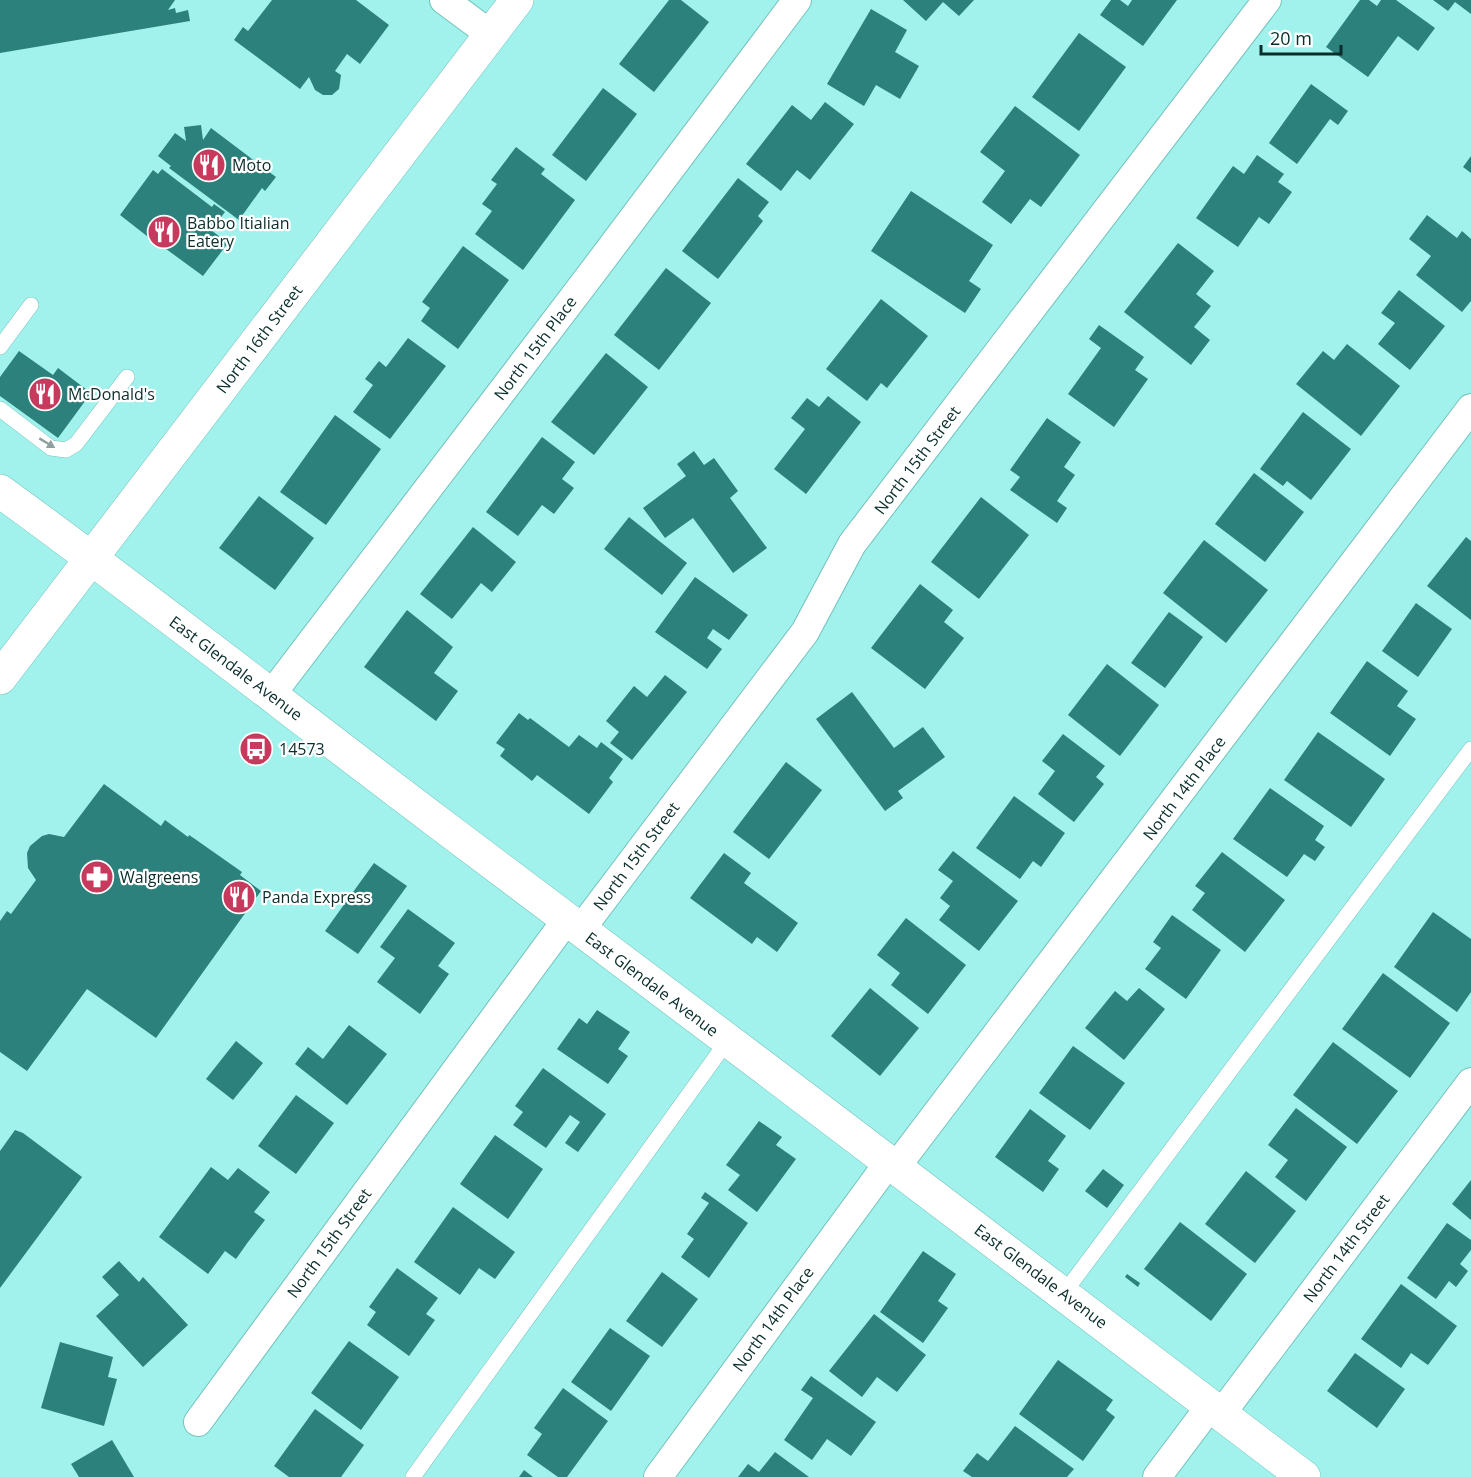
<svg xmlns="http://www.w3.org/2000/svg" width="1471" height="1477" viewBox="0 0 1471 1477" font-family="'Open Sans',sans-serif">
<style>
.building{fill:#2d817c}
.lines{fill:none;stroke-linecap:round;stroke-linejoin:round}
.lane-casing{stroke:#71c2bc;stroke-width:16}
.street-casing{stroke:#71c2bc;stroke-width:30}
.secondary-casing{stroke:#71c2bc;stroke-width:34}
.lane{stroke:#fff;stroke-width:15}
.street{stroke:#fff;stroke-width:28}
.secondary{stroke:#fff;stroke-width:33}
.oneway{fill:#90a0a0}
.labels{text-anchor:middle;stroke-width:4.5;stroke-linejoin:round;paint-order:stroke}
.poi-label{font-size:16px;fill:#092d2b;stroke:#fff;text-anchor:start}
.street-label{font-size:16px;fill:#092d2b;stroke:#fff}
</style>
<rect width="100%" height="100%" fill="#a1f2ec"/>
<g class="building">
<path d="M0 0H175L168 10 175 8 176 13 188 10 190 21 0 53Z"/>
<path d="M272 0H356L389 25 360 64 347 54 335 71 341 75 339 89 332 95H323L315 90 309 77 300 89 234 40 243 27 248 31Z"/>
<path d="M669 0H681L709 22 654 92 619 64Z"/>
<path d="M903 0H974L959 16 943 2 926 21Z"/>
<path d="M1111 0H1120L1128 6 1132 0H1177L1143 46 1100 15Z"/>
<path d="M1360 0H1369L1377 6 1381 0H1396L1435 28 1418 51 1398 36 1368 77 1326 47Z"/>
<path d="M1433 0H1471V14L1455 2 1448 11Z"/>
<path d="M871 9 907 30 895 52 919 66 900 99 876 85 864 106 827 84Z"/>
<path d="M1079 33 1126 67 1079 131 1032 97Z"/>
<path d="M1311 84 1348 111 1338 125 1330 119 1297 164 1269 143Z"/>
<path d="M603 88 637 114 586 181 552 155Z"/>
<path d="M825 102 854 124 810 180 797 170 781 191 746 164 792 105 811 120Z"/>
<path d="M1015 106 1080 155 1041 207 1030 199 1011 224 982 202 1005 171 980 152Z"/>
<path d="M201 125 203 140 211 128 276 177 265 191 262 188 239 220 169 168 171 166 158 156 175 133 186 141 184 127Z"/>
<path d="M516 147 545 169 541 174 575 200 523 270 475 234 492 211 482 204 497 184 491 180Z"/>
<path d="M1257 155 1284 174 1278 182 1292 192 1269 224 1259 217 1238 247 1196 218 1233 166 1244 174Z"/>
<path d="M1471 156V173L1463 167Z"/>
<path d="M162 169 212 207 214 204 225 212 211 230 228 243 203 276 162 246 161 247 120 215 153 170 158 174Z"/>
<path d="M738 178 769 202 758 216 763 221 718 279 682 251Z"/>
<path d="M911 191 993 245 969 281 981 289 965 313 871 251Z"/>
<path d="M1427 215 1457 238 1462 231 1471 239V301L1462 312 1416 275 1431 256 1409 239Z"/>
<path d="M1178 243 1214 271 1196 294 1211 306 1194 327 1210 340 1191 365 1124 312Z"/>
<path d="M463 246 509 280 458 349 421 321 430 308 422 302Z"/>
<path d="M666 268 711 303 659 370 614 335Z"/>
<path d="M1399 290 1445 326 1410 370 1378 344 1395 323 1381 313Z"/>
<path d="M881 299 928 336 887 388 881 383 867 401 826 369Z"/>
<path d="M1099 325 1144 357 1135 370 1148 379 1114 427 1068 394 1101 348 1089 339Z"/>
<path d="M408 338 446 366 390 439 353 412 373 385 365 379 379 361 386 367Z"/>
<path d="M1347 344 1400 386 1361 436 1296 384 1323 351 1334 360Z"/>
<path d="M19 351 53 375 58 368 91 393 58 438 0 396V377Z"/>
<path d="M606 353 648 387 594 455 551 422Z"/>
<path d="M828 396 861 422 806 494 774 469 805 429 791 418 807 398 819 407Z"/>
<path d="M1303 412 1351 449 1311 500 1287 481 1283 486 1260 469Z"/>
<path d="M335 415 381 449 326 525 280 492Z"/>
<path d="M1047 418 1081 442 1064 467 1075 475 1057 501 1067 508 1057 523 1010 490 1020 477 1010 470Z"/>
<path d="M542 437 575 462 562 479 574 488 554 514 542 505 518 536 486 512Z"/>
<path d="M694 451 704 465 714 458 738 491 730 498 767 548 733 573 693 518 665 538 643 508 686 476 677 464Z"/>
<path d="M1254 473 1304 512 1265 562 1215 524Z"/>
<path d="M259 496 314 538 275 590 219 548Z"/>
<path d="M981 497 1029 535 979 599 931 562Z"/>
<path d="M629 517 687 563 662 595 604 549Z"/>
<path d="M473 527 516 562 492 592 481 583 452 619 420 594Z"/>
<path d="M1466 537 1471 541V620L1427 586Z"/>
<path d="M1204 540 1268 590 1226 643 1163 593Z"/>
<path d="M695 577 748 615 729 640 713 629 707 638 722 649 707 669 655 632Z"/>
<path d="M920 584 953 610 944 622 964 638 925 689 871 648Z"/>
<path d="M1416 603 1452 629 1418 677 1382 651Z"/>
<path d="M407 610 453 647 434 673 458 691 436 721 364 667Z"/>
<path d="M1169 612 1203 637 1165 688 1131 663Z"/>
<path d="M1367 661 1408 691 1397 706 1416 719 1390 756 1330 713Z"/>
<path d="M1107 664 1159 705 1120 756 1068 715Z"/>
<path d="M665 675 687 692 632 760 610 743 619 732 606 721 634 686 647 697Z"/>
<path d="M852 692 894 748 923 727 945 757 898 791 903 798 885 811 816 719Z"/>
<path d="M519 713 528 720 530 718 569 747 579 735 597 748 601 742 623 759 609 778 613 782 589 814 537 775 532 781 500 756 505 749 496 743Z"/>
<path d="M1318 732 1385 779 1351 827 1284 780Z"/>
<path d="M1063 734 1105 766 1096 777 1104 784 1074 822 1038 794 1055 771 1042 761Z"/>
<path d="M250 739 258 746V755L245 745Z"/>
<path d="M786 762 822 790 769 859 733 832Z"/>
<path d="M104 784 161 826 165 820 188 837 189 835 195 839 242 872 240 875 261 891 156 1038 87 989 27 1071 0 1052V921L7 911 11 914 36 880 28 868 27 853 30 846 42 836 49 834 64 837Z"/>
<path d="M1270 788 1324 826 1315 840 1325 847 1315 861 1304 854 1287 877 1233 839Z"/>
<path d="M1014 796 1065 833 1041 867 1033 861 1020 879 976 848Z"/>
<path d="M953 851 1018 901 979 951 939 920 950 906 940 898 953 881 938 870Z"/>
<path d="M1222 852 1285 900 1245 952 1192 910 1205 893 1195 886Z"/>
<path d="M724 853 751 873 744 883 798 923 777 952 757 937 752 944 690 898Z"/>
<path d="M374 863 407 886 358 954 325 931Z"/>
<path d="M408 909 455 943 438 966 449 974 420 1014 377 982 395 958 380 947Z"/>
<path d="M1433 912 1471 939V992L1457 1012 1394 967Z"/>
<path d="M1172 915 1221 950 1186 999 1145 969 1161 948 1153 942Z"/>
<path d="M906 918 966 965 928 1014 891 985 900 973 877 955Z"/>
<path d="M1383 973 1450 1023 1410 1078 1342 1029Z"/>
<path d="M870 988 919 1028 880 1076 831 1036Z"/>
<path d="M1139 988 1165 1009 1124 1060 1085 1028 1115 991 1127 1001Z"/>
<path d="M597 1010 630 1032 618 1049 628 1056 608 1084 557 1049 579 1018 587 1024Z"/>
<path d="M349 1025 387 1054 347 1105 295 1064 308 1047 323 1059Z"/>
<path d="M236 1041 263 1063 233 1100 206 1079Z"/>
<path d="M1333 1042 1398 1091 1357 1144 1293 1095Z"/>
<path d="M1073 1046 1125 1083 1090 1130 1039 1093Z"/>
<path d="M543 1068 606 1114 578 1152 565 1143 580 1122 570 1115 546 1148 513 1125 523 1112 515 1106Z"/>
<path d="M296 1095 334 1123 296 1174 258 1146Z"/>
<path d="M1296 1108 1347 1147 1306 1201 1275 1177 1288 1160 1268 1145Z"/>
<path d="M1030 1109 1066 1136 1048 1161 1059 1169 1043 1192 995 1157Z"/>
<path d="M759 1121 782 1137 776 1145 796 1159 757 1212 728 1190 740 1175 726 1165Z"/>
<path d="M15 1130 23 1133 82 1177 0 1288V1151Z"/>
<path d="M495 1135 543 1169 508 1219 460 1184Z"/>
<path d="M211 1167 228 1180 238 1168 270 1192 254 1212 265 1220 248 1242 236 1259 225 1251 208 1274 159 1237Z"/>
<path d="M1103 1169 1124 1185 1107 1208 1085 1191Z"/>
<path d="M1246 1171 1296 1211 1255 1263 1205 1224Z"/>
<path d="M1471 1180V1220L1452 1204Z"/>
<path d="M705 1192 748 1223 709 1278 681 1257 694 1239 687 1234 709 1203 701 1198Z"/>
<path d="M453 1207 515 1252 495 1279 479 1268 460 1295 414 1262Z"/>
<path d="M1180 1222 1247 1274 1211 1321 1144 1269Z"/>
<path d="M1447 1223 1471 1240V1250L1460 1264 1468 1271 1456 1287 1449 1281 1436 1299 1407 1278Z"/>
<path d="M923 1251 956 1274 938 1301 948 1308 923 1343 880 1312Z"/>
<path d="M119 1261 139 1282 143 1277 188 1325 143 1367 96 1316 119 1295 102 1277Z"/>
<path d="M397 1268 438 1298 426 1314 435 1320 409 1356 367 1325 376 1312 369 1307Z"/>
<path d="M662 1272 698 1299 662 1347 626 1321Z"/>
<path d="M1127 1274 1140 1283 1138 1287 1125 1277Z"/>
<path d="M1401 1284 1457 1326 1428 1365 1411 1353 1401 1368 1361 1339Z"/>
<path d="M874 1314 926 1355 897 1392 877 1377 862 1397 829 1371Z"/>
<path d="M610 1328 650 1356 611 1411 571 1382Z"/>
<path d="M349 1341 399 1377 361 1430 311 1393Z"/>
<path d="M60 1342 113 1357 108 1377 117 1379 104 1426 41 1408Z"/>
<path d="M1355 1353 1405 1389 1377 1428 1327 1391Z"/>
<path d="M1058 1360 1113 1400 1106 1410 1115 1417 1083 1461 1019 1414Z"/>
<path d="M811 1376 876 1422 851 1456 827 1439 812 1460 784 1440 813 1398 801 1390Z"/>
<path d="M563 1388 608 1421 567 1477H558L527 1455 542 1434 534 1428Z"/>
<path d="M315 1409 364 1445 341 1477H289L274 1466Z"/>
<path d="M1015 1426 1074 1469 1067 1477H972L963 1471 977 1453 988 1461Z"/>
<path d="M112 1440 134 1477H79L71 1464Z"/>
<path d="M775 1452 809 1477H738L748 1464 759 1472Z"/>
<path d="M524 1470 533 1477H519Z"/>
</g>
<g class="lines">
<g class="lane-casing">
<g id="lane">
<path d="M0 347 31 305"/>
<path d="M0 409 51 448 66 450 76 444 127 377"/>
<path d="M1064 1293 1471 749"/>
<path d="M413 1477 728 1040"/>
</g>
</g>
<g class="street-casing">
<g id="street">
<path d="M444 0 490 34"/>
<path d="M271 695 595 269 797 0"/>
<path d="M581 929 805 632 852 544 1267 0"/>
<path d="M896 1167 1471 408"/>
<path d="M1221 1414 1471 1082"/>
<path d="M198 1422 567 919"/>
<path d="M658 1477 889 1162"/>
<path d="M1157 1477 1211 1405"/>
</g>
</g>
<g class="secondary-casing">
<g id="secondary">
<path d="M0 491C149 599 293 713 439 823 728 1040 1017 1258 1304 1477"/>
<path d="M0 678 517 0"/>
</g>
</g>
<use href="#lane" class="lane"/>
<use href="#street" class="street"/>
<use href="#secondary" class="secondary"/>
</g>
<defs><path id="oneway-solid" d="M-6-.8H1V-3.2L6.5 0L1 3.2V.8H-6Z" transform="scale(1.5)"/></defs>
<use class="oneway" href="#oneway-solid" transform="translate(47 443) rotate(31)"/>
<defs>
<g id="restaurant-disc" transform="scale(1.725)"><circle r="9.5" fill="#c8395e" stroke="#fff"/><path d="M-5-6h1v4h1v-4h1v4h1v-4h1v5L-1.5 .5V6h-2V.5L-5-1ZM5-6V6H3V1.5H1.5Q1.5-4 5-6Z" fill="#fff"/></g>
<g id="bus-disc" transform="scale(1.725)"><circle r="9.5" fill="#c8395e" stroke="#fff"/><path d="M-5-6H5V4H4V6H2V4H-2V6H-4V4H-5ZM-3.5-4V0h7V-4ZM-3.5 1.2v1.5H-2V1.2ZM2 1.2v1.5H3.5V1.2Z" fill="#fff"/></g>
<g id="pharmacy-disc" transform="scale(1.725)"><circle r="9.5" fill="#c8395e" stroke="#fff"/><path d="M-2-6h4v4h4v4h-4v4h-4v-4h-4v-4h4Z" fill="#fff"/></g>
</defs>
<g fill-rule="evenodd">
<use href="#restaurant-disc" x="209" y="165"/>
<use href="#restaurant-disc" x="164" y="232"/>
<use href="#restaurant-disc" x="45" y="394"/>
<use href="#bus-disc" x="256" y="749"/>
<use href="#pharmacy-disc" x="97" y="877"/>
<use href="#restaurant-disc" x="239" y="897"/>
</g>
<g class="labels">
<g class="poi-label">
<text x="232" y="171">Moto</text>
<text x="187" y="229">Babbo Itialian<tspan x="187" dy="18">Eatery</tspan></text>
<text x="68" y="400">McDonald's</text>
<text x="279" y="755">14573</text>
<text x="120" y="883">Walgreens</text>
<text x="262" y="903">Panda Express</text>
</g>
<g class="street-label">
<text transform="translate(259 339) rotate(-53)" y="6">North 16th Street</text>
<text transform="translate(535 348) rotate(-53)" y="6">North 15th Place</text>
<text transform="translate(917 460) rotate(-53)" y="6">North 15th Street</text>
<text transform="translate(236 668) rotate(37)" y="6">East Glendale Avenue</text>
<text transform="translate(1184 788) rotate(-53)" y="6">North 14th Place</text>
<text transform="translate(636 856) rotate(-53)" y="6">North 15th Street</text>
<text transform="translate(652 984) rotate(37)" y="6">East Glendale Avenue</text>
<text transform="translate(329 1243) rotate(-54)" y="6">North 15th Street</text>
<text transform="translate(1346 1248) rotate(-53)" y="6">North 14th Street</text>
<text transform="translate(1041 1276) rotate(37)" y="6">East Glendale Avenue</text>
<text transform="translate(773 1319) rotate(-54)" y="6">North 14th Place</text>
</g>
</g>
<path d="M1261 45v9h80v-9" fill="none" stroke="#092d2b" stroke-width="3"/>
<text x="1270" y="45" font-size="18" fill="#092d2b" stroke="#ffffff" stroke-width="4.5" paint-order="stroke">20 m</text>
</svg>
